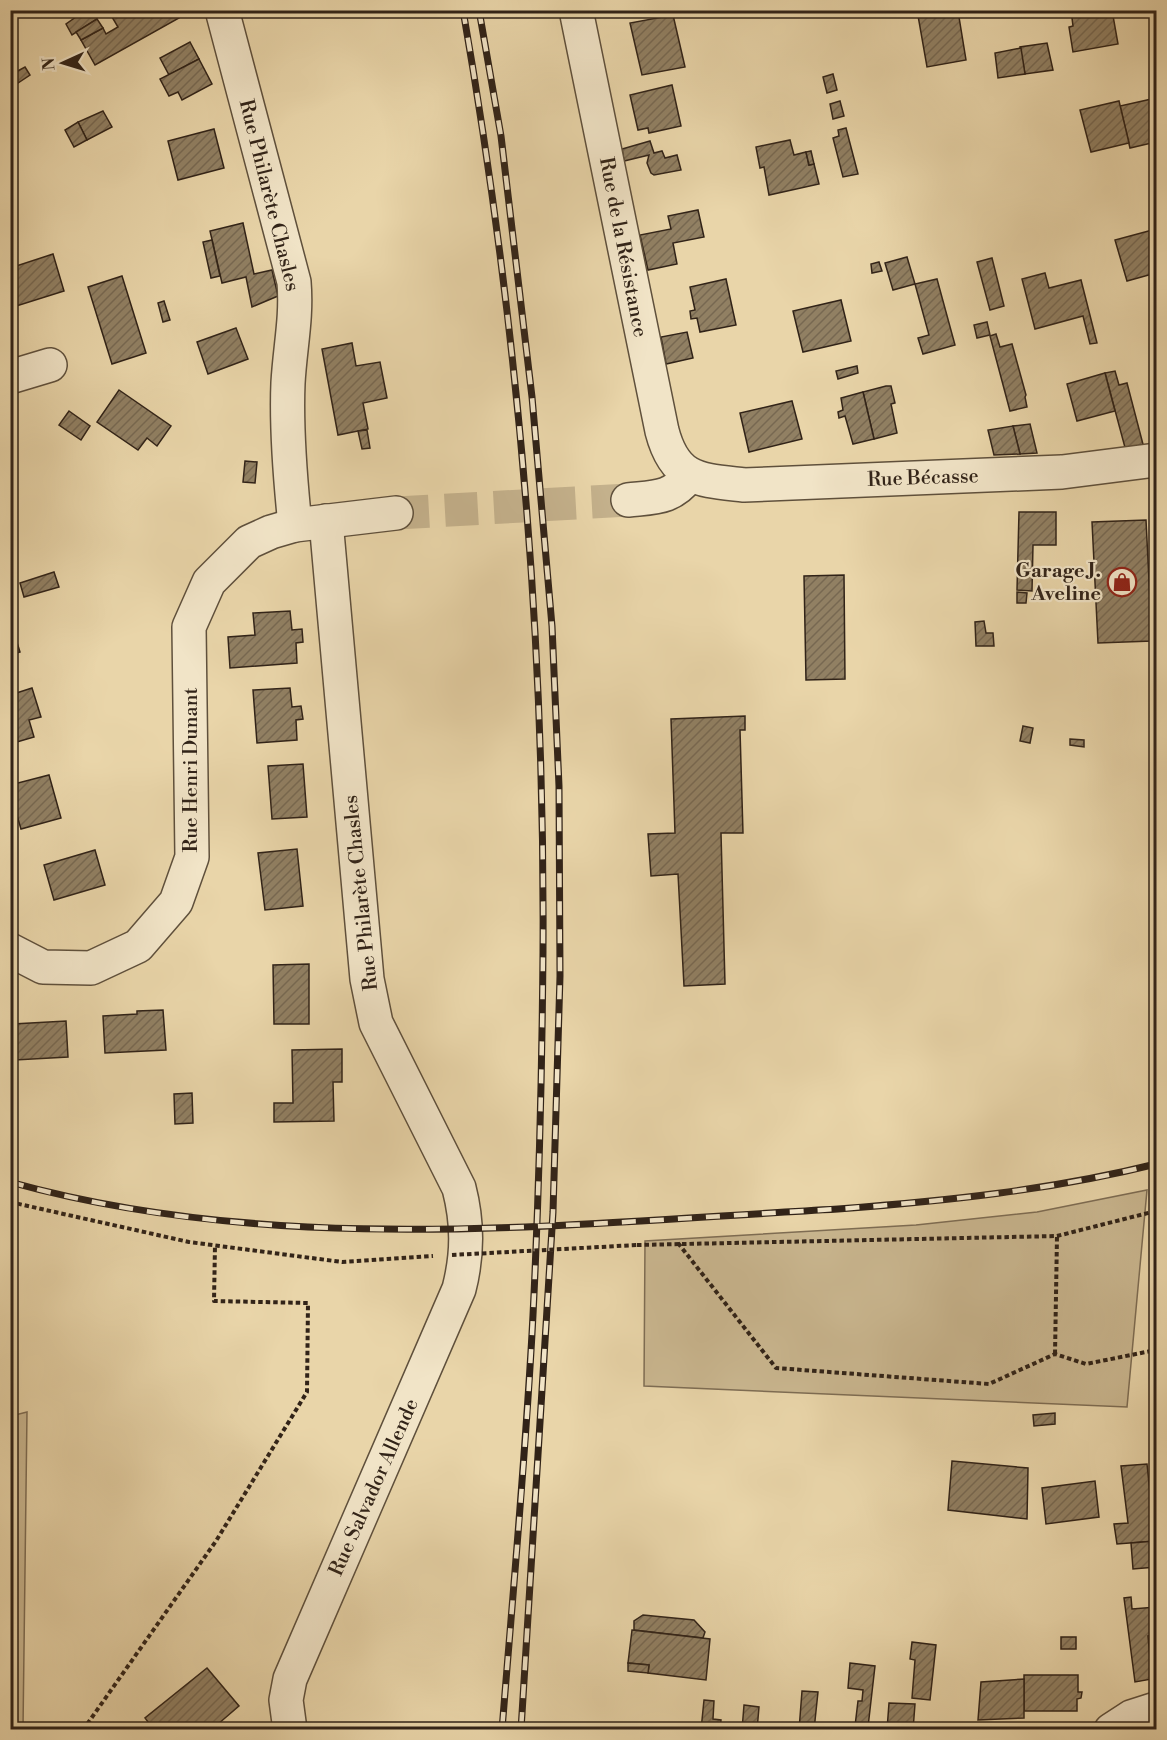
<svg xmlns="http://www.w3.org/2000/svg" width="1167" height="1740" viewBox="0 0 1167 1740" font-family="'Libre Bodoni',serif">
<style>
.green{fill:#cab790;stroke:#7e6d54;stroke-width:1.5}
.building{fill:url(#building-hatch);stroke:#312318;stroke-width:1.5}
.lines{fill:none;stroke-linecap:round;stroke-linejoin:round}
.minor-tunnel{stroke:#c4b18c;stroke-width:33;stroke-dasharray:33 16;stroke-linecap:butt}
.minor-casing{stroke:#5f503c;stroke-width:36}
.path{stroke:#312318;stroke-width:4;stroke-dasharray:4.5 3;stroke-linecap:butt}
.minor{stroke:#f1e4c7;stroke-width:33}
.rail-casing{stroke:#312318;stroke-width:7}
.rail{stroke:#f1e4c7;stroke-width:4.5;stroke-dasharray:14;stroke-linecap:butt}
.path-bridge{stroke:#312318;stroke-width:4;stroke-dasharray:4.5 3;stroke-linecap:butt}
.labels{text-anchor:middle;stroke-width:4.5;stroke-linejoin:round;paint-order:stroke}
.street-label{font-size:20px;fill:#312318;stroke:#f1e4c7}
.poi-label{font-size:20px;font-weight:bold;fill:#312318;stroke:#f1e4c7;text-anchor:end}
</style>
<defs>
<pattern id="building-hatch" width="6" height="6" patternUnits="userSpaceOnUse" patternTransform="scale(1.5)"><rect width="6" height="6" fill="#918063"/><path d="M-1 1l2-2M0 6l6-6M5 7l2-2" fill="none" stroke="#776851"/></pattern>
</defs>
<rect width="100%" height="100%" fill="#e9d5a9"/>
<filter id="stains"><feTurbulence type="fractalNoise" baseFrequency=".00333" numOctaves="4"/><feColorMatrix values="0 0 0 0 .2 0 0 0 0 .09 0 0 0 0 .02 0 0 0 .5 -.17"/></filter>
<radialGradient id="worn" r=".72"><stop offset=".6" stop-color="#630" stop-opacity="0"/><stop offset="1" stop-color="#630" stop-opacity=".3"/></radialGradient>
<g class="green">
<path d="M1147 1190 1127 1407 644 1386 645 1241 916 1225 1037 1212Z"/>
<path d="M27 1412 23 1729H11V1416Z"/>
</g>
<g class="building">
<path d="M86 10H92L97 19 72 35 66 24Z"/>
<path d="M112 10H175L179 18 95 65 81 40 103 28 106 34 118 27 109 12Z"/>
<path d="M917 10H963L964 17H959L966 60 927 67Z"/>
<path d="M1071 10H1112L1118 44 1073 52 1069 27 1073 26Z"/>
<path d="M673 15 685 67 642 75 630 23Z"/>
<path d="M97 19 103 28 81 40 76 32Z"/>
<path d="M190 42 199 59 169 75 160 58Z"/>
<path d="M1047 43 1053 70 1025 74 1020 47Z"/>
<path d="M1021 48 1025 74 998 78 995 53Z"/>
<path d="M199 59 212 84 182 100 178 92 169 96 160 79Z"/>
<path d="M25 67 30 75 18 83 12 74Z"/>
<path d="M833 74 837 90 827 93 823 77Z"/>
<path d="M672 85 681 126 649 133 648 128 638 130 630 95Z"/>
<path d="M1156 98V142L1130 148 1120 106Z"/>
<path d="M840 101 844 116 833 119 830 104Z"/>
<path d="M1119 101 1129 143 1091 152 1080 110Z"/>
<path d="M103 111 112 127 87 140 78 122Z"/>
<path d="M78 122 87 140 74 147 65 130Z"/>
<path d="M846 128 858 174 843 177 833 138 839 136 838 130Z"/>
<path d="M214 129 224 168 178 180 168 141Z"/>
<path d="M790 140 794 155 806 152 809 165 814 164 819 184 769 195 764 167 760 168 756 147Z"/>
<path d="M650 141 654 153 662 151 665 158 677 155 681 170 654 175 651 173 647 163 649 155 624 161 622 149Z"/>
<path d="M811 151 814 164 809 165 806 152Z"/>
<path d="M698 210 704 237 673 243 677 264 648 270 640 235 671 229 668 216Z"/>
<path d="M243 223 254 274 272 270 278 296 252 307 246 277 222 283 210 231Z"/>
<path d="M1156 229V273L1127 281 1115 240Z"/>
<path d="M212 240 220 276 211 278 203 242Z"/>
<path d="M53 254 64 291 10 308V268Z"/>
<path d="M907 257 915 284 893 290 885 263Z"/>
<path d="M992 258 1004 306 990 310 977 262Z"/>
<path d="M879 262 882 271 872 273 871 264Z"/>
<path d="M1045 273 1049 288 1081 280 1097 343 1090 344 1083 316 1035 329 1022 279Z"/>
<path d="M122 276 146 353 112 364 88 287Z"/>
<path d="M726 279 736 325 700 332 697 318 691 319 690 311 695 310 690 287Z"/>
<path d="M937 279 955 345 923 354 918 338 929 335 915 284Z"/>
<path d="M841 300 851 341 803 352 793 311Z"/>
<path d="M164 301 170 320 163 322 158 303Z"/>
<path d="M987 322 990 335 977 338 974 325Z"/>
<path d="M236 328 248 359 208 374 197 342Z"/>
<path d="M687 332 693 358 666 364 661 337Z"/>
<path d="M996 334 1000 347 1012 344 1026 395 1025 397 1027 407 1010 411 990 336Z"/>
<path d="M352 343 356 366 380 362 387 398 363 403 368 429 338 435 322 349Z"/>
<path d="M857 366 858 373 838 379 836 371Z"/>
<path d="M1115 371 1119 385 1127 383 1145 452 1127 455 1105 373Z"/>
<path d="M1105 373 1115 411 1077 421 1067 384Z"/>
<path d="M886 386H891L895 403 891 404 897 433 874 439 863 392Z"/>
<path d="M119 390 171 426 157 446 147 438 138 450 97 422Z"/>
<path d="M863 392 874 439 853 444 845 416 839 418 838 412 843 410 841 398Z"/>
<path d="M792 401 802 439 749 452 740 413Z"/>
<path d="M69 411 90 426 81 440 59 425Z"/>
<path d="M1030 424 1037 453 1020 454 1013 426Z"/>
<path d="M1013 426 1020 454 994 455 988 430Z"/>
<path d="M367 430 370 448 362 449 358 431Z"/>
<path d="M245 461 257 462 255 483 243 482Z"/>
<path d="M1019 512H1056V545H1033L1032 591 1017 590Z"/>
<path d="M1146 520 1152 641 1098 643 1092 522Z"/>
<path d="M54 572 59 587 24 597 20 583Z"/>
<path d="M844 575 845 679 806 680 804 576Z"/>
<path d="M1017 592 1027 593 1026 603H1017Z"/>
<path d="M290 611 292 630 302 629 303 642 296 643 297 663 230 668 228 637 255 635 253 613Z"/>
<path d="M10 620 20 652 10 655Z"/>
<path d="M984 621 986 633H993L994 646H976L975 622Z"/>
<path d="M32 688 41 717 29 720 34 737 10 744V695Z"/>
<path d="M290 688 292 707 301 706 303 719 296 720 297 740 257 743 253 690Z"/>
<path d="M745 716V730H740L743 833H721L725 984 684 986 678 874 651 876 648 834 675 833 671 719Z"/>
<path d="M1023 726 1033 728 1030 743 1020 741Z"/>
<path d="M1070 739 1084 740V747L1070 745Z"/>
<path d="M303 764 307 817 272 819 268 766Z"/>
<path d="M49 775 61 818 21 829 10 792V785Z"/>
<path d="M297 849 303 906 265 910 258 853Z"/>
<path d="M95 850 105 885 54 900 44 865Z"/>
<path d="M309 964V1024H274L273 965Z"/>
<path d="M163 1010 166 1050 105 1053 103 1016 137 1014V1011Z"/>
<path d="M66 1021 68 1057 15 1060 13 1024Z"/>
<path d="M342 1049V1082H333L334 1121 274 1122V1103H293L292 1050Z"/>
<path d="M192 1093 193 1123 175 1124 174 1094Z"/>
<path d="M1055 1413V1424L1034 1426 1033 1415Z"/>
<path d="M952 1461 1028 1468 1027 1519 948 1510Z"/>
<path d="M1147 1464 1155 1541 1117 1544 1114 1524 1128 1523 1121 1466Z"/>
<path d="M1095 1481 1099 1517 1046 1524 1042 1488Z"/>
<path d="M1155 1541 1156 1567 1133 1569 1131 1543Z"/>
<path d="M1131 1597 1132 1609 1156 1607V1635L1148 1636 1152 1679 1135 1682 1124 1598Z"/>
<path d="M643 1615 694 1620 705 1632 703 1638 634 1630V1621Z"/>
<path d="M632 1630 710 1639 706 1680 648 1673 649 1665 628 1663Z"/>
<rect x="1061" y="1637" width="15" height="12"/>
<path d="M912 1642 936 1645 930 1700 912 1698 915 1660 910 1659Z"/>
<path d="M628 1663 649 1665 648 1673 628 1671Z"/>
<path d="M850 1663 875 1666 868 1727 855 1726 858 1701H862L863 1690 848 1688Z"/>
<path d="M207 1668 239 1706 211 1730H154L145 1718Z"/>
<path d="M1024 1675H1078V1692H1082L1081 1698 1077 1699V1711H1024Z"/>
<path d="M1024 1679V1718L978 1720 981 1682Z"/>
<path d="M802 1691 818 1692 814 1730H799Z"/>
<path d="M704 1700 714 1701 713 1719 721 1720 720 1730H701Z"/>
<path d="M889 1703 915 1704 913 1730H887Z"/>
<path d="M744 1705 759 1707 757 1730H742Z"/>
</g>
<g class="lines">
<path class="minor-tunnel" d="M396 513 628 500"/>
<g class="minor-casing">
<g id="minor">
<path d="M222 10 294 282C297 318 290 347 288 383 286 430 290 477 295 525"/>
<path d="M576 10 662 431C675 481 700 480 744 485L1062 472 1156 460"/>
<path d="M10 377 50 365"/>
<path d="M628 500C656 497 671 499 690 475"/>
<path d="M10 950 43 967 91 968 138 946 176 902 192 857 189 627 209 582 249 542 271 532 295 525 396 513"/>
<path d="M290 1730 286 1700 290 1679 459 1289C468 1254 468 1223 459 1188L376 1023 367 979 326 521"/>
<path d="M1111 1730 1131 1717 1156 1709"/>
</g>
</g>
<g class="path">
<path d="M10 1202 189 1242 342 1262 433 1256"/>
<path d="M678 1243 776 1368 989 1384 1055 1354 1086 1364 1156 1350"/>
<path d="M637 1245 1057 1236 1156 1211"/>
<path d="M1055 1354 1057 1236"/>
<path d="M83 1730 216 1541 307 1392 308 1303 214 1301 215 1245"/>
</g>
<use href="#minor" class="minor"/>
<g class="rail-casing">
<g id="rail">
<path d="M463 10C517 320 545 636 543 951 542 1072 539 1194 533 1315 526 1453 513 1591 502 1730"/>
<path d="M479 10 501 136 532 397 552 626 559 786 560 976 553 1212 521 1730"/>
<path d="M10 1182C280 1257 563 1224 838 1209 945 1201 1052 1190 1156 1164"/>
</g>
</g>
<use href="#rail" class="rail"/>
<path class="path-bridge" d="M452 1255 637 1245"/>
</g>
<defs>
<g id="shop-ring" transform="scale(1.5)"><circle r="9.5" fill="#f1e4c7" stroke="#8f2418" stroke-width="1.5"/><path d="M-5-2.5h2.3a2.7 3.5 0 0 1 5.4 0H5L5.5 6h-11ZM-1.5-2.5h3a1.5 2.3 0 0 0-3 0Z" fill="#8f2418"/></g>
</defs>
<g fill-rule="evenodd">
<use href="#shop-ring" x="1122" y="582"/>
</g>
<g class="labels">
<g class="street-label">
<text transform="translate(270 195) rotate(76)" y="7">Rue Philarète Chasles</text>
<text transform="translate(624 247) rotate(79)" y="7">Rue de la Résistance</text>
<text transform="translate(923 477) rotate(-2)" y="7">Rue Bécasse</text>
<text transform="translate(190 770) rotate(-90)" y="7">Rue Henri Dunant</text>
<text transform="translate(360 893) rotate(-96)" y="7">Rue Philarète Chasles</text>
<text transform="translate(373 1487) rotate(-66)" y="7">Rue Salvador Allende</text>
</g>
<g class="poi-label">
<text x="1101" y="577">Garage J.<tspan x="1101" dy="23">Aveline</tspan></text>
</g>
</g>
<rect width="1167" height="1740" fill="none" stroke="#e9d5a9" stroke-width="36"/>
<rect x="12" y="12" width="1143" height="1716" fill="none" stroke="#312318" stroke-width="3"/>
<rect x="18" y="18" width="1131" height="1704" fill="none" stroke="#312318" stroke-width="1.5"/>
<g transform="translate(63 63) rotate(266)" stroke="#f1e4c7" stroke-width="4.5" paint-order="stroke">
<path d="M0-4.5L10 22L0 15L-10 22Z" fill="#312318"/>
<text y="-9" font-size="16" font-weight="bold" text-anchor="middle" fill="#312318">N</text>
</g>
<rect width="100%" height="100%" filter="url(#stains)"/>
<rect width="100%" height="100%" fill="url(#worn)"/>
</svg>
